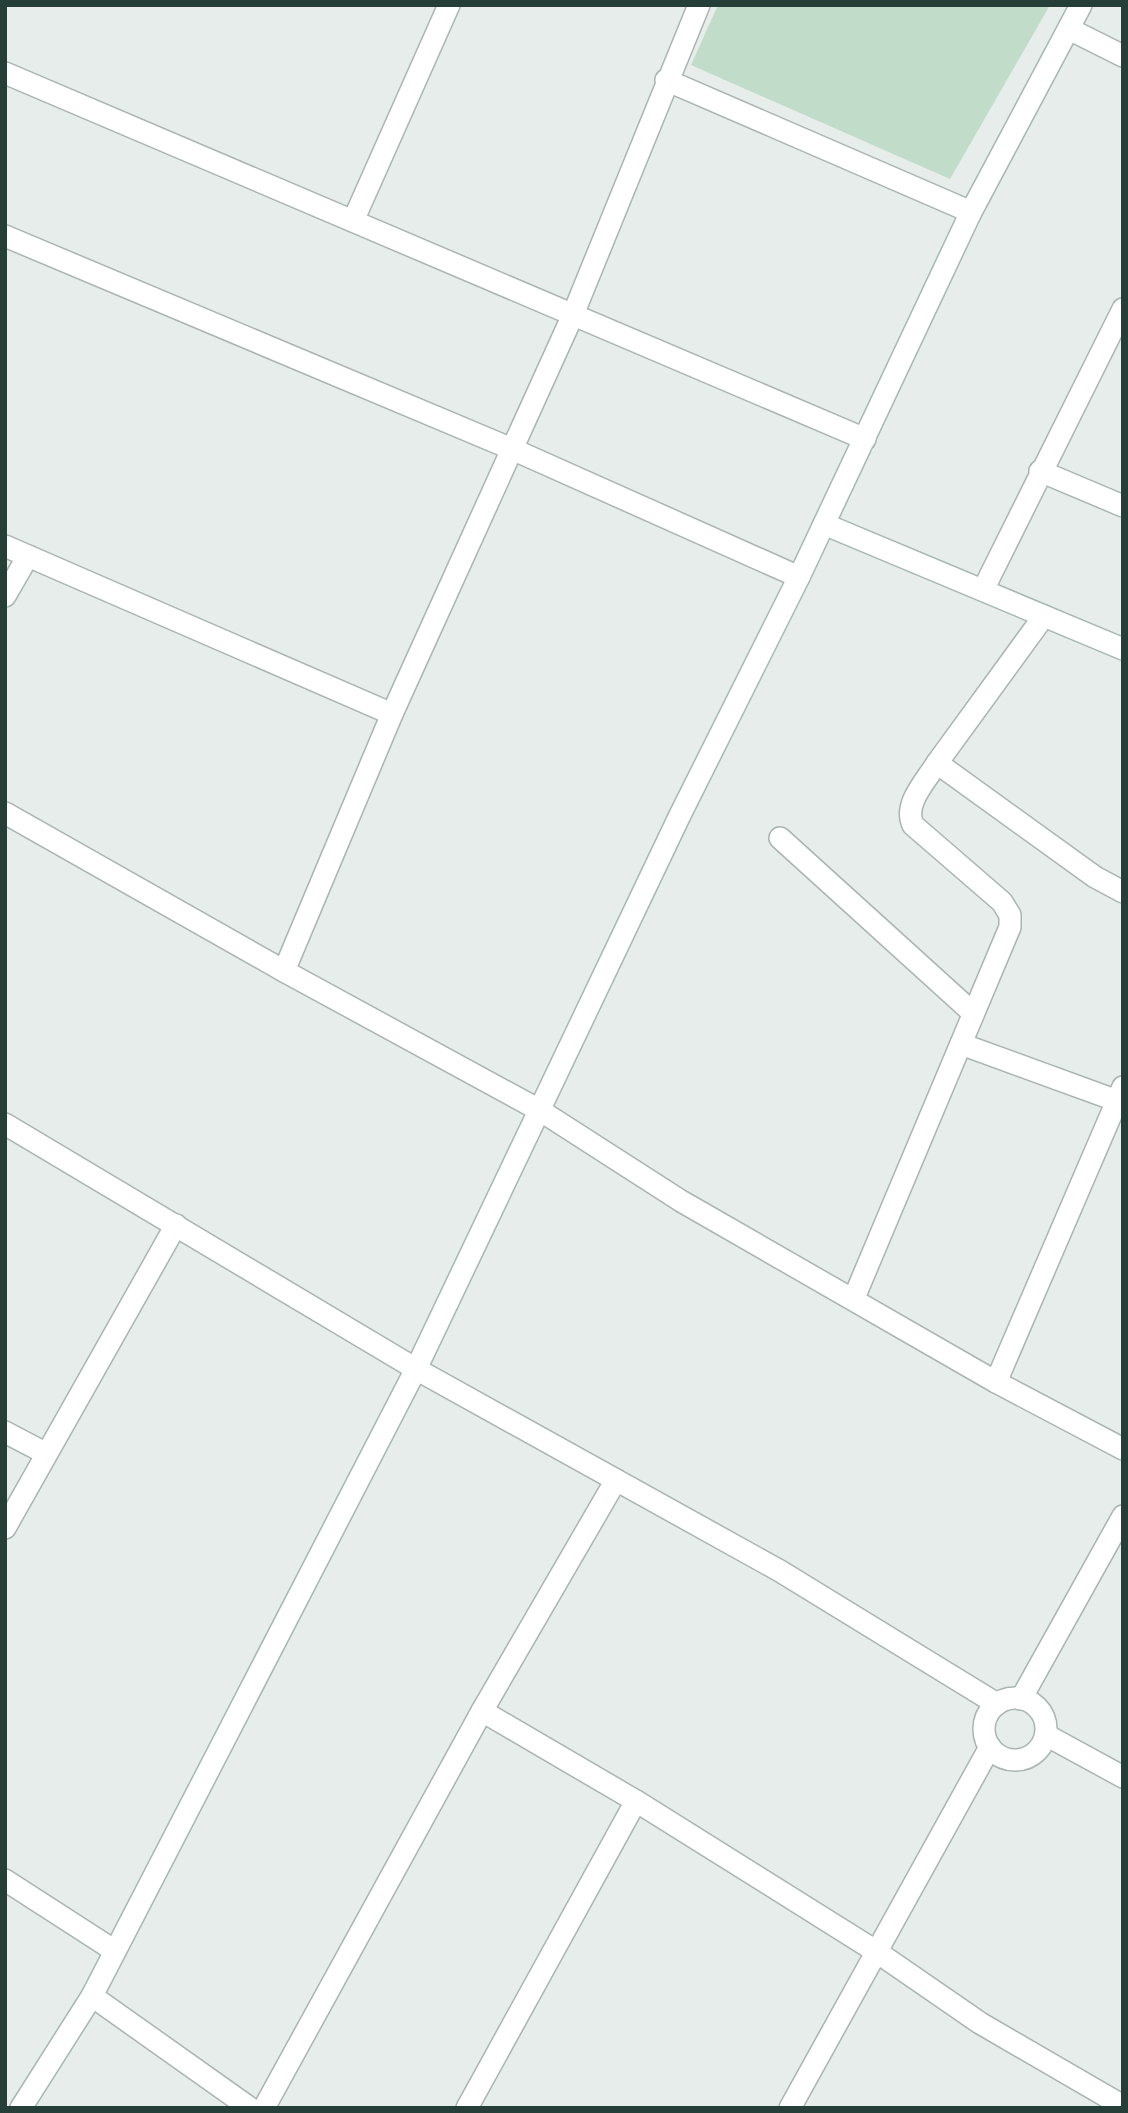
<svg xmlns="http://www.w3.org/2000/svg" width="1128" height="2113" viewBox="0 0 1128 2113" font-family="Montserrat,sans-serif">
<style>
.park{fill:#c1dcc9}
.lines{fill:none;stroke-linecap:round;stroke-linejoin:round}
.street-casing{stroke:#a9b5b1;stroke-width:24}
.secondary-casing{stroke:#a5b8b2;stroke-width:24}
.street{stroke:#fff;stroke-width:21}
.secondary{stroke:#fff;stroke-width:21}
</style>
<rect width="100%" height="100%" fill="#e6edea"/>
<path class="park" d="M718 5H1050L950 179 691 65Z"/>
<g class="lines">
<g class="street-casing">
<g id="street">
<path d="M1069 29 1123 56"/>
<path d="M5 73 865 439"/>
<path d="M666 80 971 212"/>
<path d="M353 221 449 5"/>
<path d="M5 236 512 449 799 577"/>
<path d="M1040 471 1123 506"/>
<path d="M5 546 392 714"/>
<path d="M983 590 1123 309"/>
<path d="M5 596 28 556"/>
<path d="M1044 616 937 763 1095 877 1123 892"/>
<path d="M5 813 284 971 541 1111 681 1201 996 1382 1123 1449"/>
<path d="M780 838 973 1013"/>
<path d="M284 971 392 714 572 317 699 5"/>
<path d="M961 1044 1123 1103"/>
<path d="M5 1124 416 1369 780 1571 997 1704"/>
<path d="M854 1298 1010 927V915L1002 902 913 825C903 804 926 781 937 763"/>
<path d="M996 1382 1123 1087"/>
<path d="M5 1432 45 1453"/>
<path d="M5 1528 176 1225"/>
<circle cx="1015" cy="1729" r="31"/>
<path d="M1021 1699 1123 1516"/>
<path d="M482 1711 636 1801"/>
<path d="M1046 1735 1123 1777"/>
<path d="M5 1880 115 1951"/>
<path d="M92 1996 250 2108"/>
<path d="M264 2108 482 1711 616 1480"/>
<path d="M467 2108 636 1801 877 1952 980 2023 1123 2106"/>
<path d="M790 2108 990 1747"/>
</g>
</g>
<g class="secondary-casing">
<g id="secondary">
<path d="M824 524 1123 649"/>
<path d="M21 2108 92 1996 416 1369 680 815 799 577 971 212 1081 5"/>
</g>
</g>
<use href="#street" class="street"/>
<use href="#secondary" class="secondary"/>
</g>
<rect width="1128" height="2113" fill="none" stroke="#263e38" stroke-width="14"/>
</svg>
